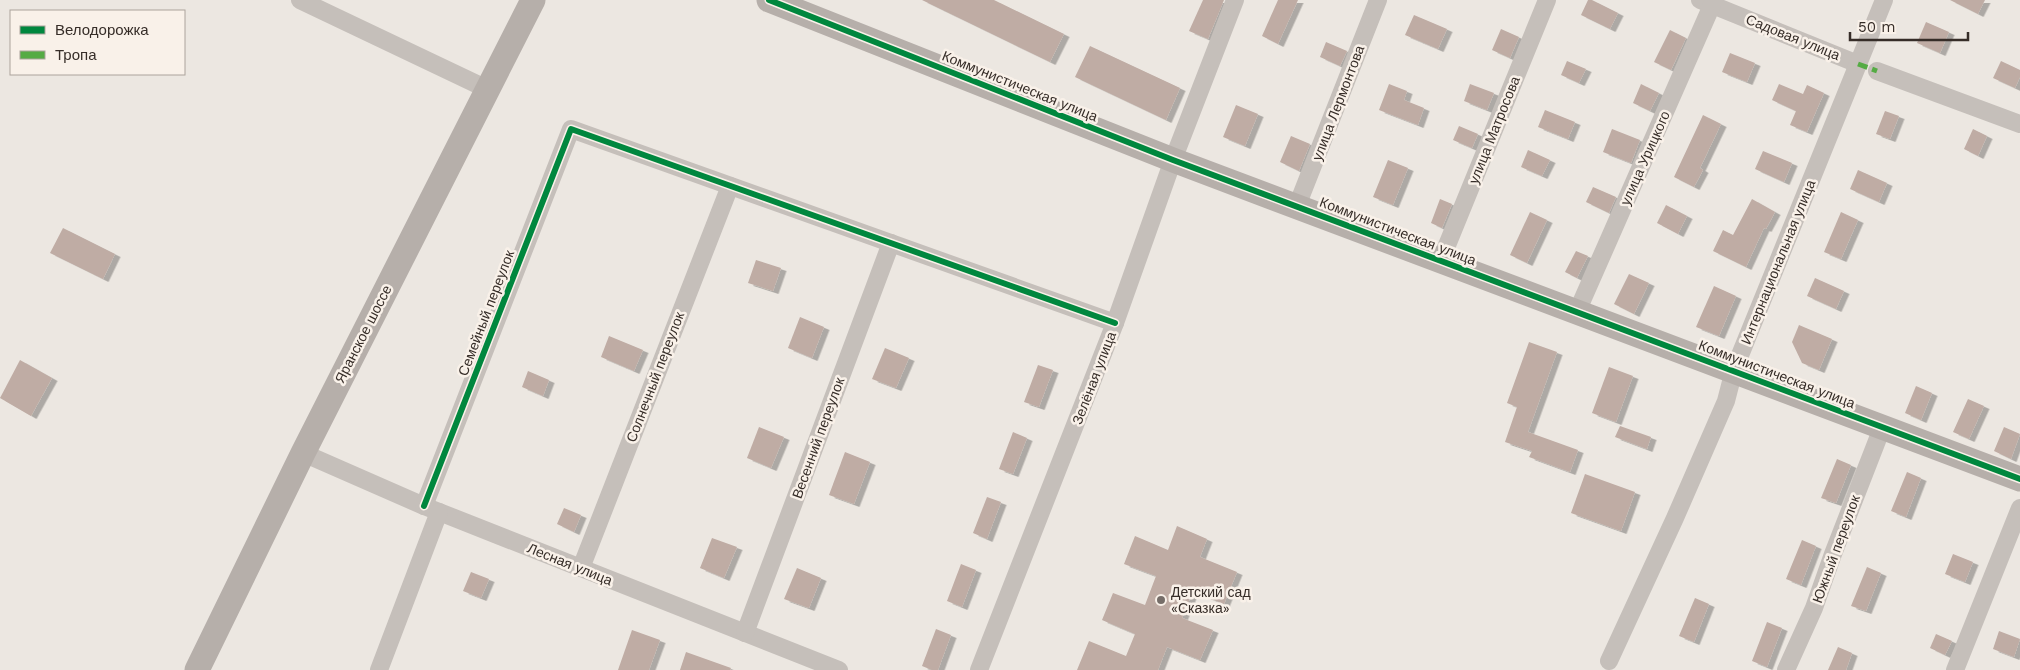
<svg xmlns="http://www.w3.org/2000/svg" width="2020" height="670" viewBox="0 0 2020 670" font-family="'Work Sans',sans-serif">
<style>
.building{fill:#bfaca4;filter:url(#shadow)}
.lines{fill:none;stroke-linecap:round;stroke-linejoin:round}
.street{stroke:#c5bfba;stroke-width:18}
.secondary{stroke:#b6afaa;stroke-width:25}
.quiet{stroke:#55ab44;stroke-width:5;stroke-dasharray:10 5;stroke-linecap:butt}
.cycleway-casing{stroke:#f9f1e9;stroke-width:9}
.cycleway{stroke:#00873e;stroke-width:6}
.poi-dot{fill:#766e69;stroke:#f9f1e9;stroke-width:2}
.labels{text-anchor:middle;stroke-width:5;stroke-linejoin:round;paint-order:stroke}
.street-label{font-size:14px;fill:#362d28;stroke:#f9f1e9}
.poi-label{font-size:14px;fill:#362d28;stroke:#f9f1e9;text-anchor:start}
</style>
<defs>
<filter id="shadow"><feDropShadow dx="5.5" dy="3" stdDeviation="0" flood-color="#0004"/></filter>
</defs>
<rect width="100%" height="100%" fill="#ece7e1"/>
<g class="building">
<path d="M922 0H994L1064 34 1050 62Z"/>
<path d="M1203 0H1224L1208 39 1189 31Z"/>
<path d="M1278 0H1298L1278 44 1262 36Z"/>
<path d="M1588 0H1592L1618 13 1610 29 1581 15Z"/>
<path d="M1950 0H1985L1978 14Z"/>
<path d="M1414 15 1447 29 1438 49 1405 35Z"/>
<path d="M1926 22 1949 32 1940 53 1917 43Z"/>
<path d="M1501 29 1519 37 1510 58 1492 50Z"/>
<path d="M1670 30 1686 38 1671 70 1654 62Z"/>
<path d="M1326 42 1347 51 1340 66 1320 57Z"/>
<path d="M1090 46 1180 88 1166 120 1075 77Z"/>
<path d="M1730 53 1755 63 1747 82 1722 72Z"/>
<path d="M1567 61 1586 69 1579 83 1561 75Z"/>
<path d="M2001 61 2020 70V77L2015 88 1993 78Z"/>
<path d="M1389 84 1407 91 1404 100 1424 108 1418 125 1379 110Z"/>
<path d="M1470 84 1494 93 1487 110 1464 101Z"/>
<path d="M1641 84 1659 93 1650 111 1633 103Z"/>
<path d="M1779 84 1803 94 1807 85 1824 93 1807 132 1790 125 1796 111 1772 100Z"/>
<path d="M1236 105 1258 114 1245 146 1223 137Z"/>
<path d="M1545 110 1575 122 1568 139 1538 127Z"/>
<path d="M1885 111 1899 116 1890 139 1876 134Z"/>
<path d="M1703 115 1721 124 1700 168 1703 170 1694 187 1674 177Z"/>
<path d="M1459 126 1478 134 1472 148 1453 140Z"/>
<path d="M1612 129 1640 140 1631 163 1603 152Z"/>
<path d="M1973 129 1987 136 1978 156 1964 149Z"/>
<path d="M1291 136 1310 144 1299 171 1280 162Z"/>
<path d="M1528 150 1550 160 1542 176 1521 167Z"/>
<path d="M1763 151 1792 163 1784 182 1755 169Z"/>
<path d="M1388 160 1408 168 1393 205 1373 197Z"/>
<path d="M1858 170 1887 183 1879 202 1850 189Z"/>
<path d="M1593 187 1616 197 1609 213 1586 202Z"/>
<path d="M1440 199 1452 204 1442 228 1431 223Z"/>
<path d="M1752 199 1775 212 1766 229 1764 228 1746 267 1713 251 1723 230 1733 235Z"/>
<path d="M1666 205 1687 216 1678 234 1657 223Z"/>
<path d="M1530 212 1547 220 1527 263 1510 255Z"/>
<path d="M1841 212 1858 220 1841 259 1824 252Z"/>
<path d="M63 228 115 254 103 279 50 253Z"/>
<path d="M1576 251 1588 256 1577 278 1565 272Z"/>
<path d="M756 260 781 268 773 291 748 283Z"/>
<path d="M1629 274 1649 283 1634 314 1614 304Z"/>
<path d="M1815 278 1844 291 1836 309 1807 296Z"/>
<path d="M1714 286 1736 296 1719 336 1696 327Z"/>
<path d="M800 317 824 327 812 358 788 348Z"/>
<path d="M1799 325 1832 339 1819 370 1802 363 1792 342Z"/>
<path d="M609 336 643 350 634 371 601 357Z"/>
<path d="M1529 342 1557 352 1528 432 1578 450 1570 472 1529 457 1532 451 1505 442 1517 407 1507 403Z"/>
<path d="M885 348 909 358 896 388 872 379Z"/>
<path d="M20 360 52 378 31 416 0 398Z"/>
<path d="M1038 365 1053 370 1039 407 1024 402Z"/>
<path d="M1609 367 1633 376 1616 422 1592 413Z"/>
<path d="M528 371 549 380 543 396 522 387Z"/>
<path d="M1916 386 1932 393 1921 420 1905 413Z"/>
<path d="M1968 399 1984 406 1969 439 1953 432Z"/>
<path d="M1620 426 1651 437 1647 449 1615 437Z"/>
<path d="M759 427 784 437 771 468 747 458Z"/>
<path d="M2004 427 2020 434 2011 459 1994 451Z"/>
<path d="M1013 432 1027 438 1013 474 999 469Z"/>
<path d="M845 452 870 462 854 504 829 495Z"/>
<path d="M1837 459 1851 465 1836 503 1821 498Z"/>
<path d="M1907 472 1921 478 1906 517 1891 511Z"/>
<path d="M1585 474 1635 492 1621 531 1571 513Z"/>
<path d="M987 497 1001 502 987 539 973 533Z"/>
<path d="M564 508 581 515 574 532 557 524Z"/>
<path d="M1177 526 1207 539 1200 557 1237 572 1224 604 1193 591 1182 618 1213 630 1200 660 1167 647 1158 670H1077L1089 641 1126 656 1135 634 1102 620 1113 593 1145 605 1156 576 1124 564 1135 536 1168 550Z"/>
<path d="M712 538 737 547 724 578 700 568Z"/>
<path d="M1802 540 1816 546 1801 585 1786 579Z"/>
<path d="M1953 554 1973 562 1965 582 1945 574Z"/>
<path d="M961 564 976 570 962 607 947 601Z"/>
<path d="M1867 567 1881 573 1866 611 1851 606Z"/>
<path d="M797 568 821 578 809 608 784 599Z"/>
<path d="M471 572 489 579 481 598 463 591Z"/>
<path d="M1695 598 1709 604 1694 642 1679 636Z"/>
<path d="M1767 622 1782 628 1767 667 1752 661Z"/>
<path d="M936 629 951 635 938 670H932L922 666Z"/>
<path d="M632 630 660 640 649 670H618Z"/>
<path d="M1999 631 2020 639 2014 657 1993 649Z"/>
<path d="M1936 634 1952 641 1945 655 1930 648Z"/>
<path d="M1838 647 1852 653 1846 670H1828Z"/>
<path d="M686 652 731 668 730 670H680Z"/>
</g>
<g class="lines">
<g class="street">
<path d="M300 0 487 89"/>
<path d="M1700 0 1858 64"/>
<path d="M1877 71 2020 124"/>
<path d="M1297 206 1378 0"/>
<path d="M1441 260 1547 0"/>
<path d="M1577 312 1712 5"/>
<path d="M303 453 424 506 839 670"/>
<path d="M424 506 571 129 1115 323"/>
<path d="M581 568 730 186"/>
<path d="M745 633 891 243"/>
<path d="M1609 661 1675 518 1726 401 1734 370 1884 0"/>
<path d="M379 670 439 512"/>
<path d="M979 670 1115 323 1173 160 1235 0"/>
<path d="M1786 670 1814 608 1833 554 1882 428"/>
<path d="M1955 670 2020 508"/>
</g>
<g class="secondary">
<path d="M769 0 1173 160 2020 479"/>
<path d="M197 670 303 453 533 0"/>
</g>
<path class="quiet" d="M1858 64 1877 71"/>
<g class="cycleway-casing">
<g id="cycleway">
<path d="M769 0 1173 160 2020 479"/>
<path d="M424 506 571 129 1115 323"/>
</g>
</g>
<use href="#cycleway" class="cycleway"/>
</g>
<circle class="poi-dot" cx="1161" cy="600" r="5"/>
<g class="labels">
<g class="street-label">
<text transform="translate(1793 37) rotate(22)" y="5">Садовая улица</text>
<text transform="translate(1020 86) rotate(22)" y="5">Коммунистическая улица</text>
<text transform="translate(1338 103) rotate(-69)" y="5">улица Лермонтова</text>
<text transform="translate(1494 130) rotate(-68)" y="5">улица Матросова</text>
<text transform="translate(1645 158) rotate(-66)" y="5">улица Урицкого</text>
<text transform="translate(1398 231) rotate(21)" y="5">Коммунистическая улица</text>
<text transform="translate(1778 262) rotate(-68)" y="5">Интернациональная улица</text>
<text transform="translate(486 313) rotate(-69)" y="5">Семейный переулок</text>
<text transform="translate(363 334) rotate(-63)" y="5">Яранское шоссе</text>
<text transform="translate(1777 374) rotate(21)" y="5">Коммунистическая улица</text>
<text transform="translate(655 377) rotate(-69)" y="5">Солнечный переулок</text>
<text transform="translate(1094 378) rotate(-69)" y="5">Зелёная улица</text>
<text transform="translate(818 438) rotate(-70)" y="5">Весенний переулок</text>
<text transform="translate(1836 549) rotate(-70)" y="5">Южный переулок</text>
<text transform="translate(570 564) rotate(22)" y="5">Лесная улица</text>
</g>
<g class="poi-label">
<text x="1171" y="597">Детский сад<tspan x="1171" dy="16">«Сказка»</tspan></text>
</g>
</g>
<rect x="10" y="10" width="175" height="65" fill="#f9f1e9" stroke="#aba39c"/>
<rect x="20" y="26" width="25" height="8" fill="#00873e" stroke="#aba39c"/>
<text x="55" y="35" font-size="15" fill="#362d28">Велодорожка</text>
<rect x="20" y="51" width="25" height="8" fill="#55ab44" stroke="#aba39c"/>
<text x="55" y="60" font-size="15" fill="#362d28">Тропа</text>
<path d="M1850 32v8h118v-8" fill="none" stroke="#362d28" stroke-width="2.5"/>
<text x="1858" y="32" font-size="15" fill="#362d28" stroke="#f9f1e9" stroke-width="4" paint-order="stroke">50 m</text>
</svg>
